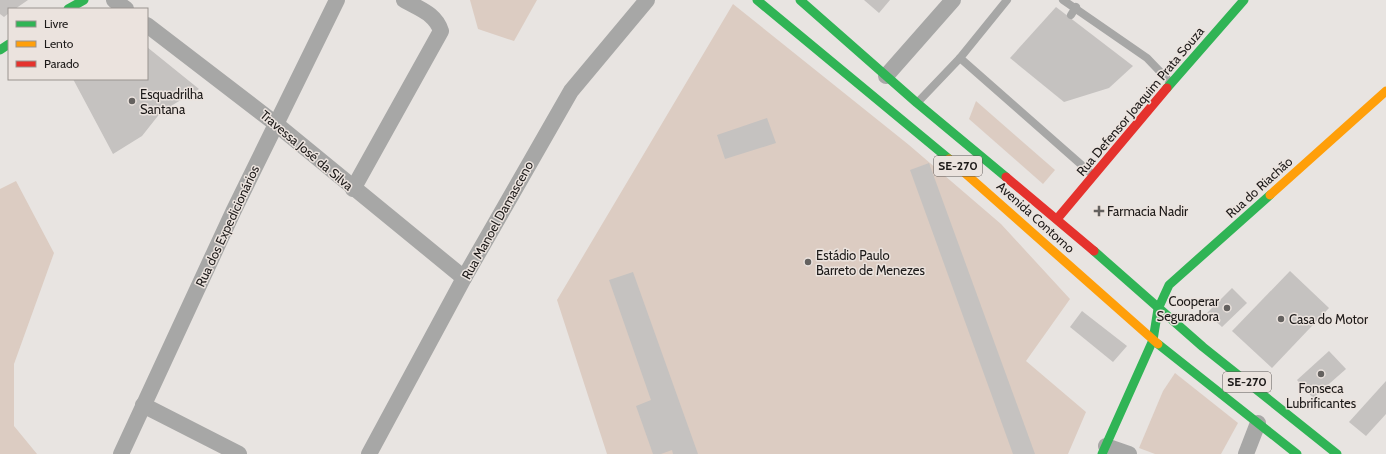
<svg xmlns="http://www.w3.org/2000/svg" width="1386" height="454" viewBox="0 0 1386 454" font-family="Cabin,sans-serif">
<style>
.green{fill:#dcccc2}
.building{fill:#c5c2c0}
.lines{fill:none;stroke-linecap:round;stroke-linejoin:round}
.lane{stroke:#a7a7a6;stroke-width:8}
.street{stroke:#a7a7a6;stroke-width:16}
.fast{stroke:#30b455;stroke-width:9}
.slow{stroke:#ff9f0a;stroke-width:9}
.jam{stroke:#e5322d;stroke-width:9}
.poi-dot{fill:#64615f;stroke:#ebe3de;stroke-width:1.5}
.labels{text-anchor:middle;stroke-width:3;stroke-linejoin:round;paint-order:stroke}
.shield{fill:#ebe3de;stroke:#5b5654;stroke-width:1}
.shield-label{font-size:12px;font-weight:bold;fill:#1d1a19}
.poi-label{font-size:13px;fill:#1d1a19;stroke:#ebe3de;text-anchor:start}
.street-label{font-size:13px;fill:#1d1a19;stroke:#ebe3de}
</style>
<rect width="100%" height="100%" fill="#e8e4e1"/>
<g class="green">
<path d="M470 0H537L514 41 478 29Z"/>
<path d="M733 4 909 145 1001 224 1070 299 1026 361 1086 412 1068 454H607L557 300Z"/>
<path d="M976 101 1055 170 1043 184 969 119Z"/>
<path d="M16 181 54 253 14 364V426L37 454H0V189Z"/>
<path d="M1175 373 1238 423 1221 454H1155L1139 448 1163 391Z"/>
</g>
<g class="building">
<path d="M0 0H28L15 9H9V13L4 17 0 14Z"/>
<path d="M864 0H890L879 13Z"/>
<path d="M1056 7 1133 66 1109 88 1064 102 1010 58Z"/>
<path d="M147 47 199 89 161 112 142 136 113 154 73 79H147Z"/>
<path d="M767 118 776 143 725 159 717 135Z"/>
<path d="M929 163 1035 454H1013L910 170Z"/>
<path d="M1290 271 1329 308 1272 368 1232 331Z"/>
<path d="M633 272 698 454H673L672 450 661 454H653L636 406 651 400 609 280Z"/>
<path d="M1232 288 1247 303 1222 327 1207 313Z"/>
<path d="M1082 311 1127 346 1113 362 1070 327Z"/>
<path d="M1329 351 1346 369 1313 398 1297 380Z"/>
<path d="M1386 381V414L1366 436 1349 422Z"/>
</g>
<g class="lines">
<g class="lane">
<path d="M1063 0 1147 58 1170 82"/>
<path d="M1071 15 1076 7"/>
<path d="M960 58 1093 175"/>
<path d="M918 102 960 58 1007 0"/>
</g>
<g class="street">
<path d="M114 0 126 9"/>
<path d="M147 25 276 124 464 278"/>
<path d="M886 76 953 0"/>
<path d="M353 189 441 31C435 13 419 9 404 0"/>
<path d="M143 405 239 454"/>
<path d="M1106 446 1129 454"/>
<path d="M121 454 233 212 337 0"/>
<path d="M369 454 464 278 571 91 647 0"/>
<path d="M1246 454 1258 423"/>
</g>
<g class="fast">
<path d="M757 0 949 159"/>
<path d="M800 0 917 103 1006 177"/>
<path d="M68 9 84 0"/>
<path d="M0 50 9 44"/>
<path d="M1167 88 1244 0"/>
<path d="M1094 251 1203 347 1337 454"/>
<path d="M1158 344 1297 454"/>
<path d="M1102 454 1153 340 1158 309 1169 285 1270 195"/>
</g>
<g class="slow">
<path d="M949 159 1158 344"/>
<path d="M1270 195 1386 91"/>
</g>
<g class="jam">
<path d="M1006 177 1094 251"/>
<path d="M1057 219 1167 88"/>
</g>
</g>
<g class="poi-dot">
<circle cx="132" cy="101" r="4"/>
<path d="M1097 205h4v4h4v4h-4v4h-4v-4h-4v-4h4z"/>
<circle cx="808" cy="262" r="4"/>
<circle cx="1227" cy="308" r="4"/>
<circle cx="1281" cy="319" r="4"/>
<circle cx="1321" cy="374" r="4"/>
</g>
<g class="labels">
<g class="shield">
<rect x="934" y="156" width="48" height="20" rx="3"/>
<rect x="1223" y="372" width="48" height="20" rx="3"/>
</g>
<g class="shield-label">
<text x="958" y="170">SE-270</text>
<text x="1247" y="386">SE-270</text>
</g>
<g class="poi-label">
<text x="140" y="99">Esquadrilha<tspan x="140" dy="15">Santana</tspan></text>
<text x="1107" y="216">Farmacia Nadir</text>
<text x="816" y="260">Estádio Paulo<tspan x="816" dy="15">Barreto de Menezes</tspan></text>
<text x="1219" y="306" text-anchor="end">Cooperar<tspan x="1219" dy="15">Seguradora</tspan></text>
<text x="1289" y="324">Casa do Motor</text>
<text x="1321" y="393" text-anchor="middle">Fonseca<tspan x="1321" dy="15">Lubrificantes</tspan></text>
</g>
<g class="street-label">
<text transform="translate(1140 101) rotate(-50)" y="5">Rua Defensor Joaquim Prata Souza</text>
<text transform="translate(307 150) rotate(40)" y="5">Travessa José da Silva</text>
<text transform="translate(1259 187) rotate(-42)" y="5">Rua do Riachão</text>
<text transform="translate(1036 217) rotate(42)" y="5">Avenida Contorno</text>
<text transform="translate(497 220) rotate(-61)" y="5">Rua Manoel Damasceno</text>
<text transform="translate(227 226) rotate(-65)" y="5">Rua dos Expedicionários</text>
</g>
</g>
<rect x="8" y="8" width="140" height="72" fill="#ebe3de" stroke="#99938f"/>
<rect x="16" y="21" width="20" height="6" fill="#30b455" stroke="#99938f"/>
<text x="44" y="28" font-size="12" fill="#1d1a19">Livre</text>
<rect x="16" y="41" width="20" height="6" fill="#ff9f0a" stroke="#99938f"/>
<text x="44" y="48" font-size="12" fill="#1d1a19">Lento</text>
<rect x="16" y="61" width="20" height="6" fill="#e5322d" stroke="#99938f"/>
<text x="44" y="68" font-size="12" fill="#1d1a19">Parado</text>
</svg>
